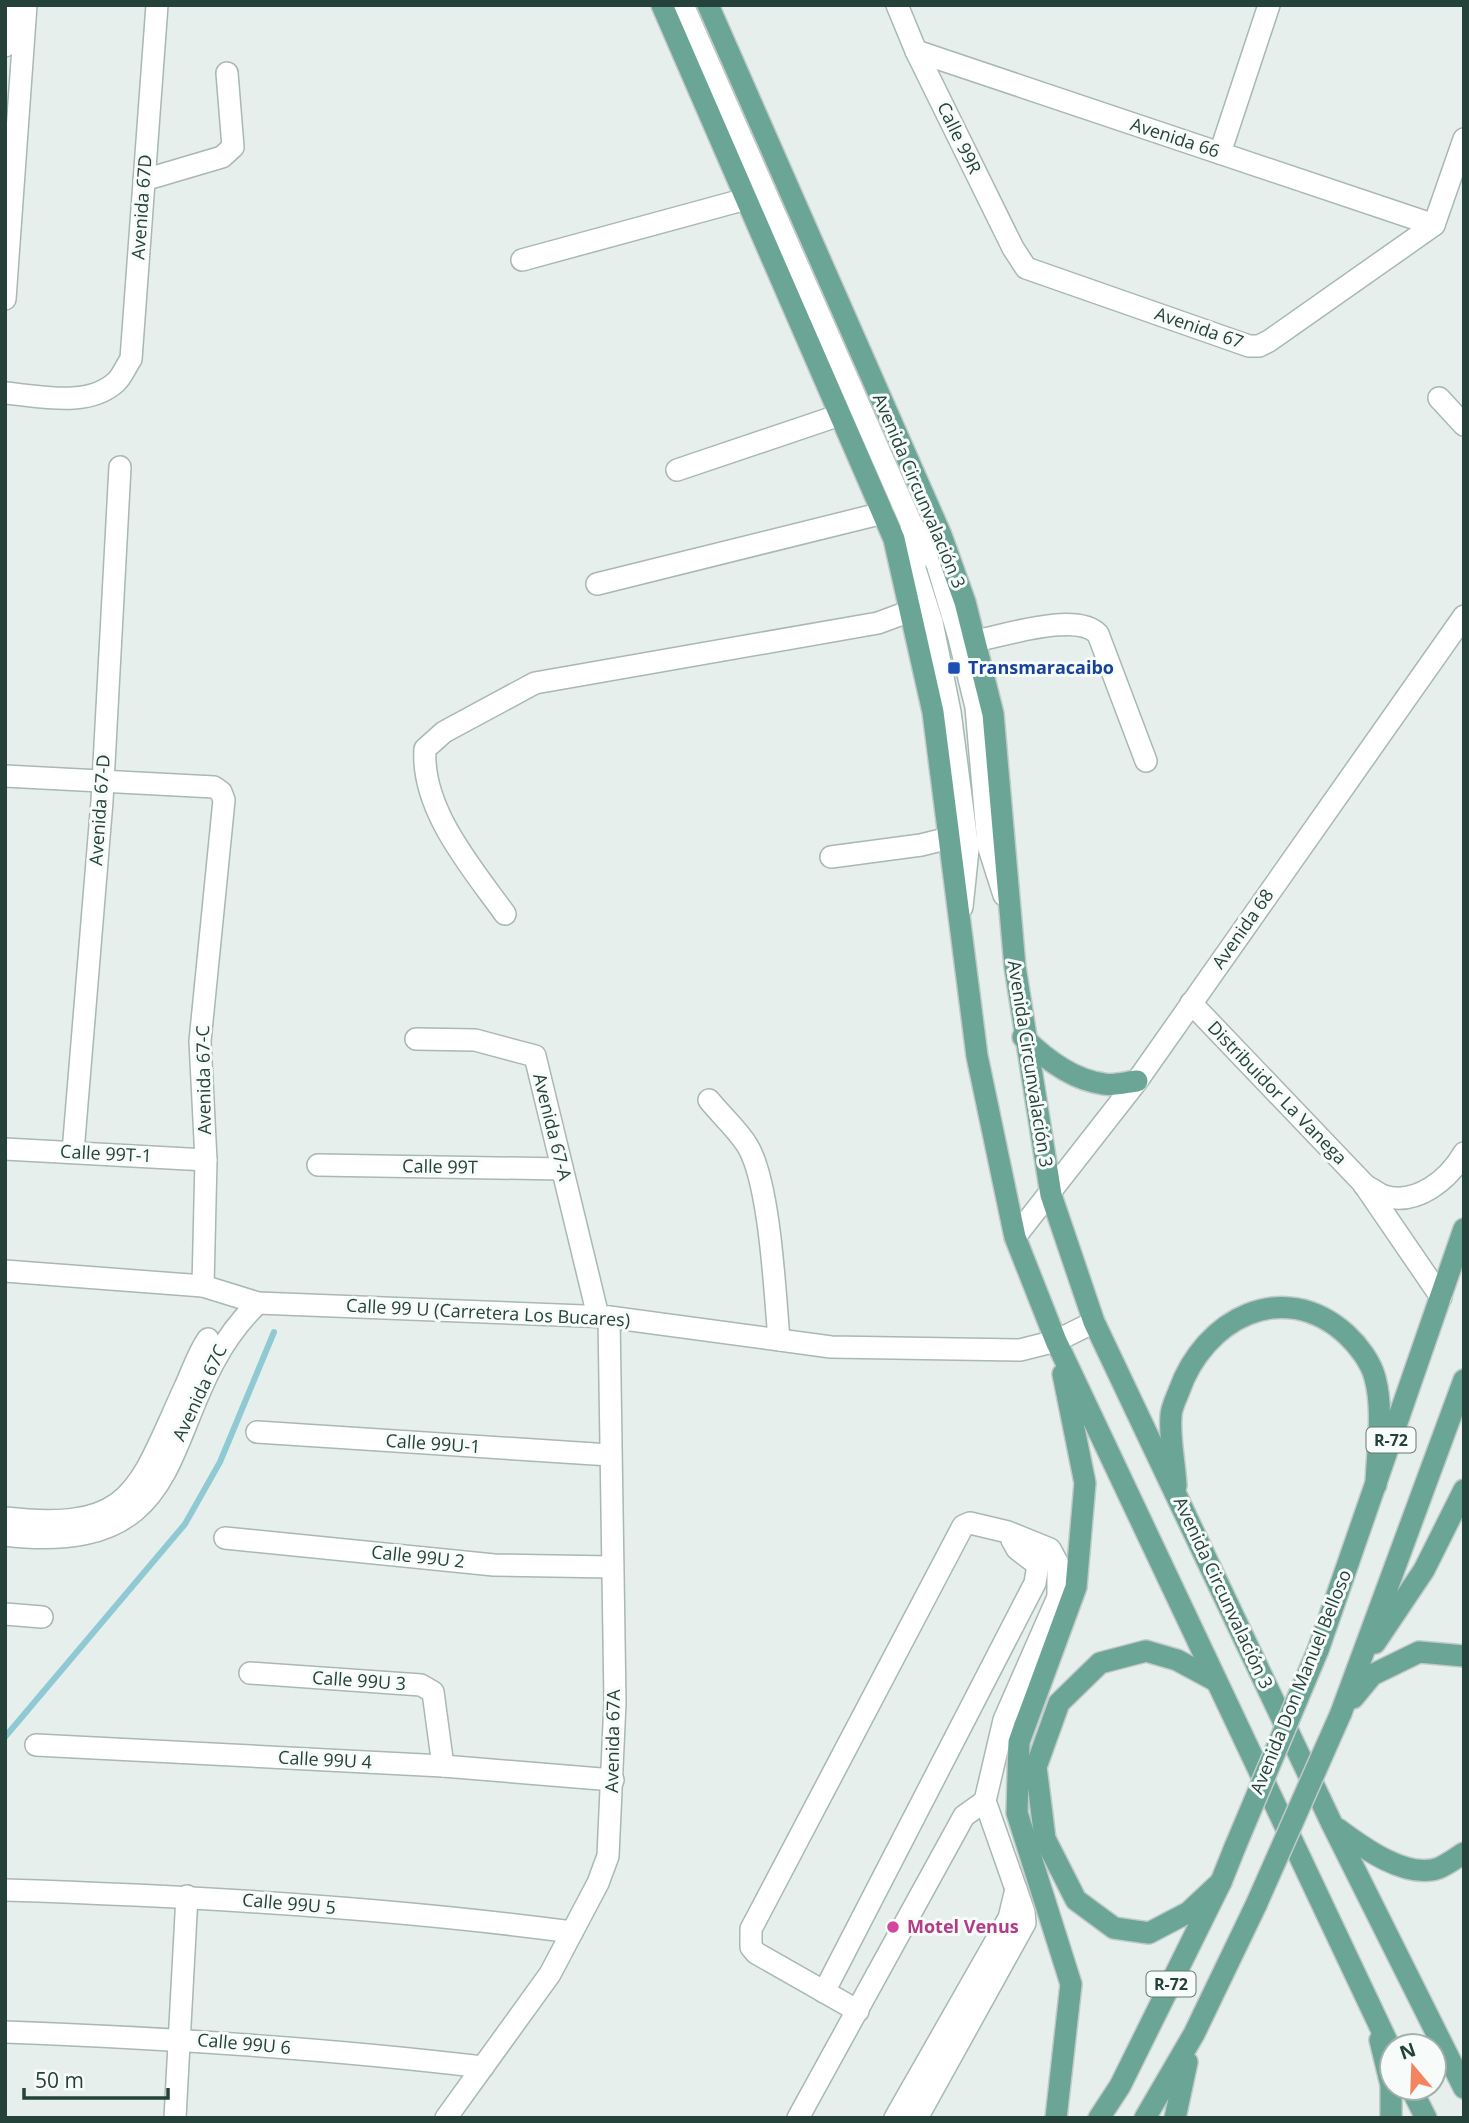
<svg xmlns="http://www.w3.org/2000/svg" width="1469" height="2123" viewBox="0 0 1469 2123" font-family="'Open Sans',sans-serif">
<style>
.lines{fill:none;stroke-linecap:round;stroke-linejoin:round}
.stream{stroke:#8ec9d4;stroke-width:6}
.minor-casing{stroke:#a8b8b2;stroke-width:24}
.major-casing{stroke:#c2cac8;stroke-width:24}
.minor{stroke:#fff;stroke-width:21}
.major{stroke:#6aa596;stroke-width:21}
.major-bridge-casing{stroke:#c2cac8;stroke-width:24;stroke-linecap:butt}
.major-bridge{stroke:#6aa596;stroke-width:21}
.transit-dot{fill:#1a4fb4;stroke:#f7fbf9;stroke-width:2.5}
.hotel-dot{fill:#d1479c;stroke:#f7fbf9;stroke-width:2.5}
.labels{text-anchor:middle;stroke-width:6;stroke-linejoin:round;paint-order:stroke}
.shield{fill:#f7fbf9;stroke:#637a73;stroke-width:2}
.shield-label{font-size:16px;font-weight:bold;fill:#24423a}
.street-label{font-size:18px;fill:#24423a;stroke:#f7fbf9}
.transit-label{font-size:18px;font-weight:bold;fill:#164399;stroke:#f7fbf9;text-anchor:start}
.hotel-label{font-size:18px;font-weight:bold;fill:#b23c85;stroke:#f7fbf9;text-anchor:start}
</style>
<rect width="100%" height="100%" fill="#e6efeb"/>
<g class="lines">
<path class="stream" d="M5 1737 185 1524 220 1462 274 1332"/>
<g class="minor-casing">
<g id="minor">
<path d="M683 5 911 523 937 564 958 634 976 707 988 845 1004 895"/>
<path d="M897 5 916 51 1013 248 1026 268 1249 346H1259L1269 341 1434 225 1464 139"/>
<path d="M5 46 8 5"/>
<path d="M916 51 1434 225"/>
<path d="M1220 153 1269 5"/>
<path d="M144 180 222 157 233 147 227 73"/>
<path d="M522 260 746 199"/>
<path d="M5 299 26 5"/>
<path d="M5 393C40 396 88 408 116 382 122 377 126 366 131 359L157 5"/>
<path d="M1439 398 1464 425"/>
<path d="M677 470 840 415"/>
<path d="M911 529 915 569 932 622 950 712 968 850 962 907"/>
<path d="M597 584 883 513"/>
<path d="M975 641C1003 636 1077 611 1098 634L1146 761"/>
<path d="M5 776 214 787 221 792 224 800 200 1041 206 1160 203 1286"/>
<path d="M831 857 921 845 949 838"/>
<path d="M505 914C471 867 421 809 425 749L444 732 535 683 878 623 913 610"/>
<path d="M1191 1003 1363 1183 1441 1297"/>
<path d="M416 1039 475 1040 535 1056 598 1316"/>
<path d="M709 1100C721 1115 737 1129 747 1145 770 1182 775 1294 779 1340"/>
<path d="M5 1149 206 1160"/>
<path d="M73 1152 102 801 120 467"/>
<path d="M318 1165 562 1169"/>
<path d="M1364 1185C1371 1188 1378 1194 1384 1196 1417 1206 1449 1179 1464 1153"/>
<path d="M1015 1237 1137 1081 1464 616"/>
<path d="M5 1271 203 1286 258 1303 609 1317 831 1347 1020 1350 1056 1341 1094 1322"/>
<path d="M257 1432 610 1455"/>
<path d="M5 1518C134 1532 137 1491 185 1387 192 1372 198 1353 208 1339"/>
<path d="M5 1535C209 1559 151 1406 258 1303"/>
<path d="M225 1538 494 1565 612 1567"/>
<path d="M5 1614 42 1617"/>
<path d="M250 1673 421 1685 433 1692 443 1766"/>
<path d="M36 1745 443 1766 613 1780"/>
<path d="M5 1890C195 1896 384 1907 572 1932"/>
<path d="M824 1992 1035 1583 1038 1565 1017 1549 1012 1540"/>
<path d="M858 2011 756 1953 751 1947V1929L963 1526 970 1523 1008 1532 1050 1549 1058 1564V1597L1004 1720 985 1801 1024 1912 1025 1923 917 2118"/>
<path d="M5 2032C165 2038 324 2048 483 2067"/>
<path d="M175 2118 187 1896"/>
<path d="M446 2118 550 1974 598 1883 608 1856 615 1702 609 1317"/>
<path d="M798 2118 964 1816 985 1801"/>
<path d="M895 2118 1009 1918 1016 1889"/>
</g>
</g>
<g class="major-casing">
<g id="major">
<path d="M662 5 894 539 933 712 977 1056 1015 1237 1056 1341 1392 2052"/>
<path d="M708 5 941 535 965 602 993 714 1015 967 1051 1195 1094 1322 1332 1824 1464 2088"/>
<path d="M1023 1037C1045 1059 1072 1080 1104 1084 1114 1086 1127 1082 1137 1081"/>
<path d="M1176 1486C1175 1464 1169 1438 1171 1416 1171 1408 1176 1399 1179 1391 1204 1319 1283 1277 1346 1334 1358 1345 1371 1362 1375 1378 1384 1411 1377 1451 1376 1485"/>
<path d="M1375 1643 1424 1570 1464 1490"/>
<path d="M1318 1650 1464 1229"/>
<path d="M1216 1681 1177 1660 1146 1651 1100 1663 1059 1703 1036 1767 1045 1839 1076 1900 1114 1928 1149 1933 1189 1912 1221 1882"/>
<path d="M1353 1698 1372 1675 1419 1652 1464 1656"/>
<path d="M1341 1713 1464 1380"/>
<path d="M1338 1829C1362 1847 1407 1880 1439 1868 1448 1864 1456 1858 1464 1853"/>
<path d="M1380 2040 1391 2085V2118"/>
<path d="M1411 2088 1426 2118"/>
<path d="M1056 2118 1071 1984 1017 1813 1019 1742 1076 1587 1085 1483 1063 1374"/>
<path d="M1099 2118 1120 2086 1221 1882 1235 1847"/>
<path d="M1145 2118 1194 2034 1256 1905"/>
<path d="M1175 2118 1187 2062"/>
</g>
</g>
<use href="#minor" class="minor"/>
<use href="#major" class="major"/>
<g class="major-bridge-casing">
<g id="major-bridge">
<path d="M1235 1847 1318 1650"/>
<path d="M1256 1905 1341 1713"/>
</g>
</g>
<use href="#major-bridge" class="major-bridge"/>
</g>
<rect class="transit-dot" x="947" y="661" width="14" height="14" rx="3.5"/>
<circle class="hotel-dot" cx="893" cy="1927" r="7"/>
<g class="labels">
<g class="shield">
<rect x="1366.5" y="1427.5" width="49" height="25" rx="5"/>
<rect x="1146.5" y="1971.5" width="49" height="25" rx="5"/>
</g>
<g class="shield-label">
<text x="1391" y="1446">R-72</text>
<text x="1171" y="1990">R-72</text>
</g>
<g class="street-label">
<text transform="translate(959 138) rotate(64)" y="6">Calle 99R</text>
<text transform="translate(1175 138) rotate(18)" y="6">Avenida 66</text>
<text transform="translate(142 207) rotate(-86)" y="6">Avenida 67D</text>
<text transform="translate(1199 328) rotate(19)" y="6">Avenida 67</text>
<text transform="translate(919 491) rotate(67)" y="6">Avenida Circunvalación 3</text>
<text transform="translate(100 810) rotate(-86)" y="6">Avenida 67-D</text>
<text transform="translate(1243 929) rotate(-55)" y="6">Avenida 68</text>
<text transform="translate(1030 1064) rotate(81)" y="6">Avenida Circunvalación 3</text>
<text transform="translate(204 1080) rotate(-91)" y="6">Avenida 67-C</text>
<text transform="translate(1277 1093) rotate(46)" y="6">Distribuidor La Vanega</text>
<text transform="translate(552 1127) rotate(76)" y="6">Avenida 67-A</text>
<text transform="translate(106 1154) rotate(3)" y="6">Calle 99T-1</text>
<text transform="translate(440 1167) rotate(1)" y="6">Calle 99T</text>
<text transform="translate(488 1313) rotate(3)" y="6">Calle 99 U (Carretera Los Bucares)</text>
<text transform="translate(200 1393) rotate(-65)" y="6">Avenida 67C</text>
<text transform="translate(433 1444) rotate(4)" y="6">Calle 99U-1</text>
<text transform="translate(418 1557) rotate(6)" y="6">Calle 99U 2</text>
<text transform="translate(1223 1593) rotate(65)" y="6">Avenida Circunvalación 3</text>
<text transform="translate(359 1681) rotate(4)" y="6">Calle 99U 3</text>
<text transform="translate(1301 1682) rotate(-68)" y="6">Avenida Don Manuel Belloso</text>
<text transform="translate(613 1741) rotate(-89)" y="6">Avenida 67A</text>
<text transform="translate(325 1760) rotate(3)" y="6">Calle 99U 4</text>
<text transform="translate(289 1904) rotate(5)" y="6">Calle 99U 5</text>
<text transform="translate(244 2044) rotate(5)" y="6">Calle 99U 6</text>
</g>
<g class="transit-label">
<text x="968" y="674">Transmaracaibo</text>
</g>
<g class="hotel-label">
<text x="907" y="1933">Motel Venus</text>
</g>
</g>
<rect width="1469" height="2123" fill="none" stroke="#24423a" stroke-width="14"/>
<g transform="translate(1413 2067) rotate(341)"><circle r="33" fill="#f7fbf9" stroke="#a3b1ad" stroke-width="2"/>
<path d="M0-5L12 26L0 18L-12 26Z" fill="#f4845f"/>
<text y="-10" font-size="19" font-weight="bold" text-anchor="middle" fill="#24423a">N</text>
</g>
<path d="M24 2088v10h144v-10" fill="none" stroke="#24423a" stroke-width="3.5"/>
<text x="35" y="2088" font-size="21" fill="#24423a" stroke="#f7fbf9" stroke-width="5" paint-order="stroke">50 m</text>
</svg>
